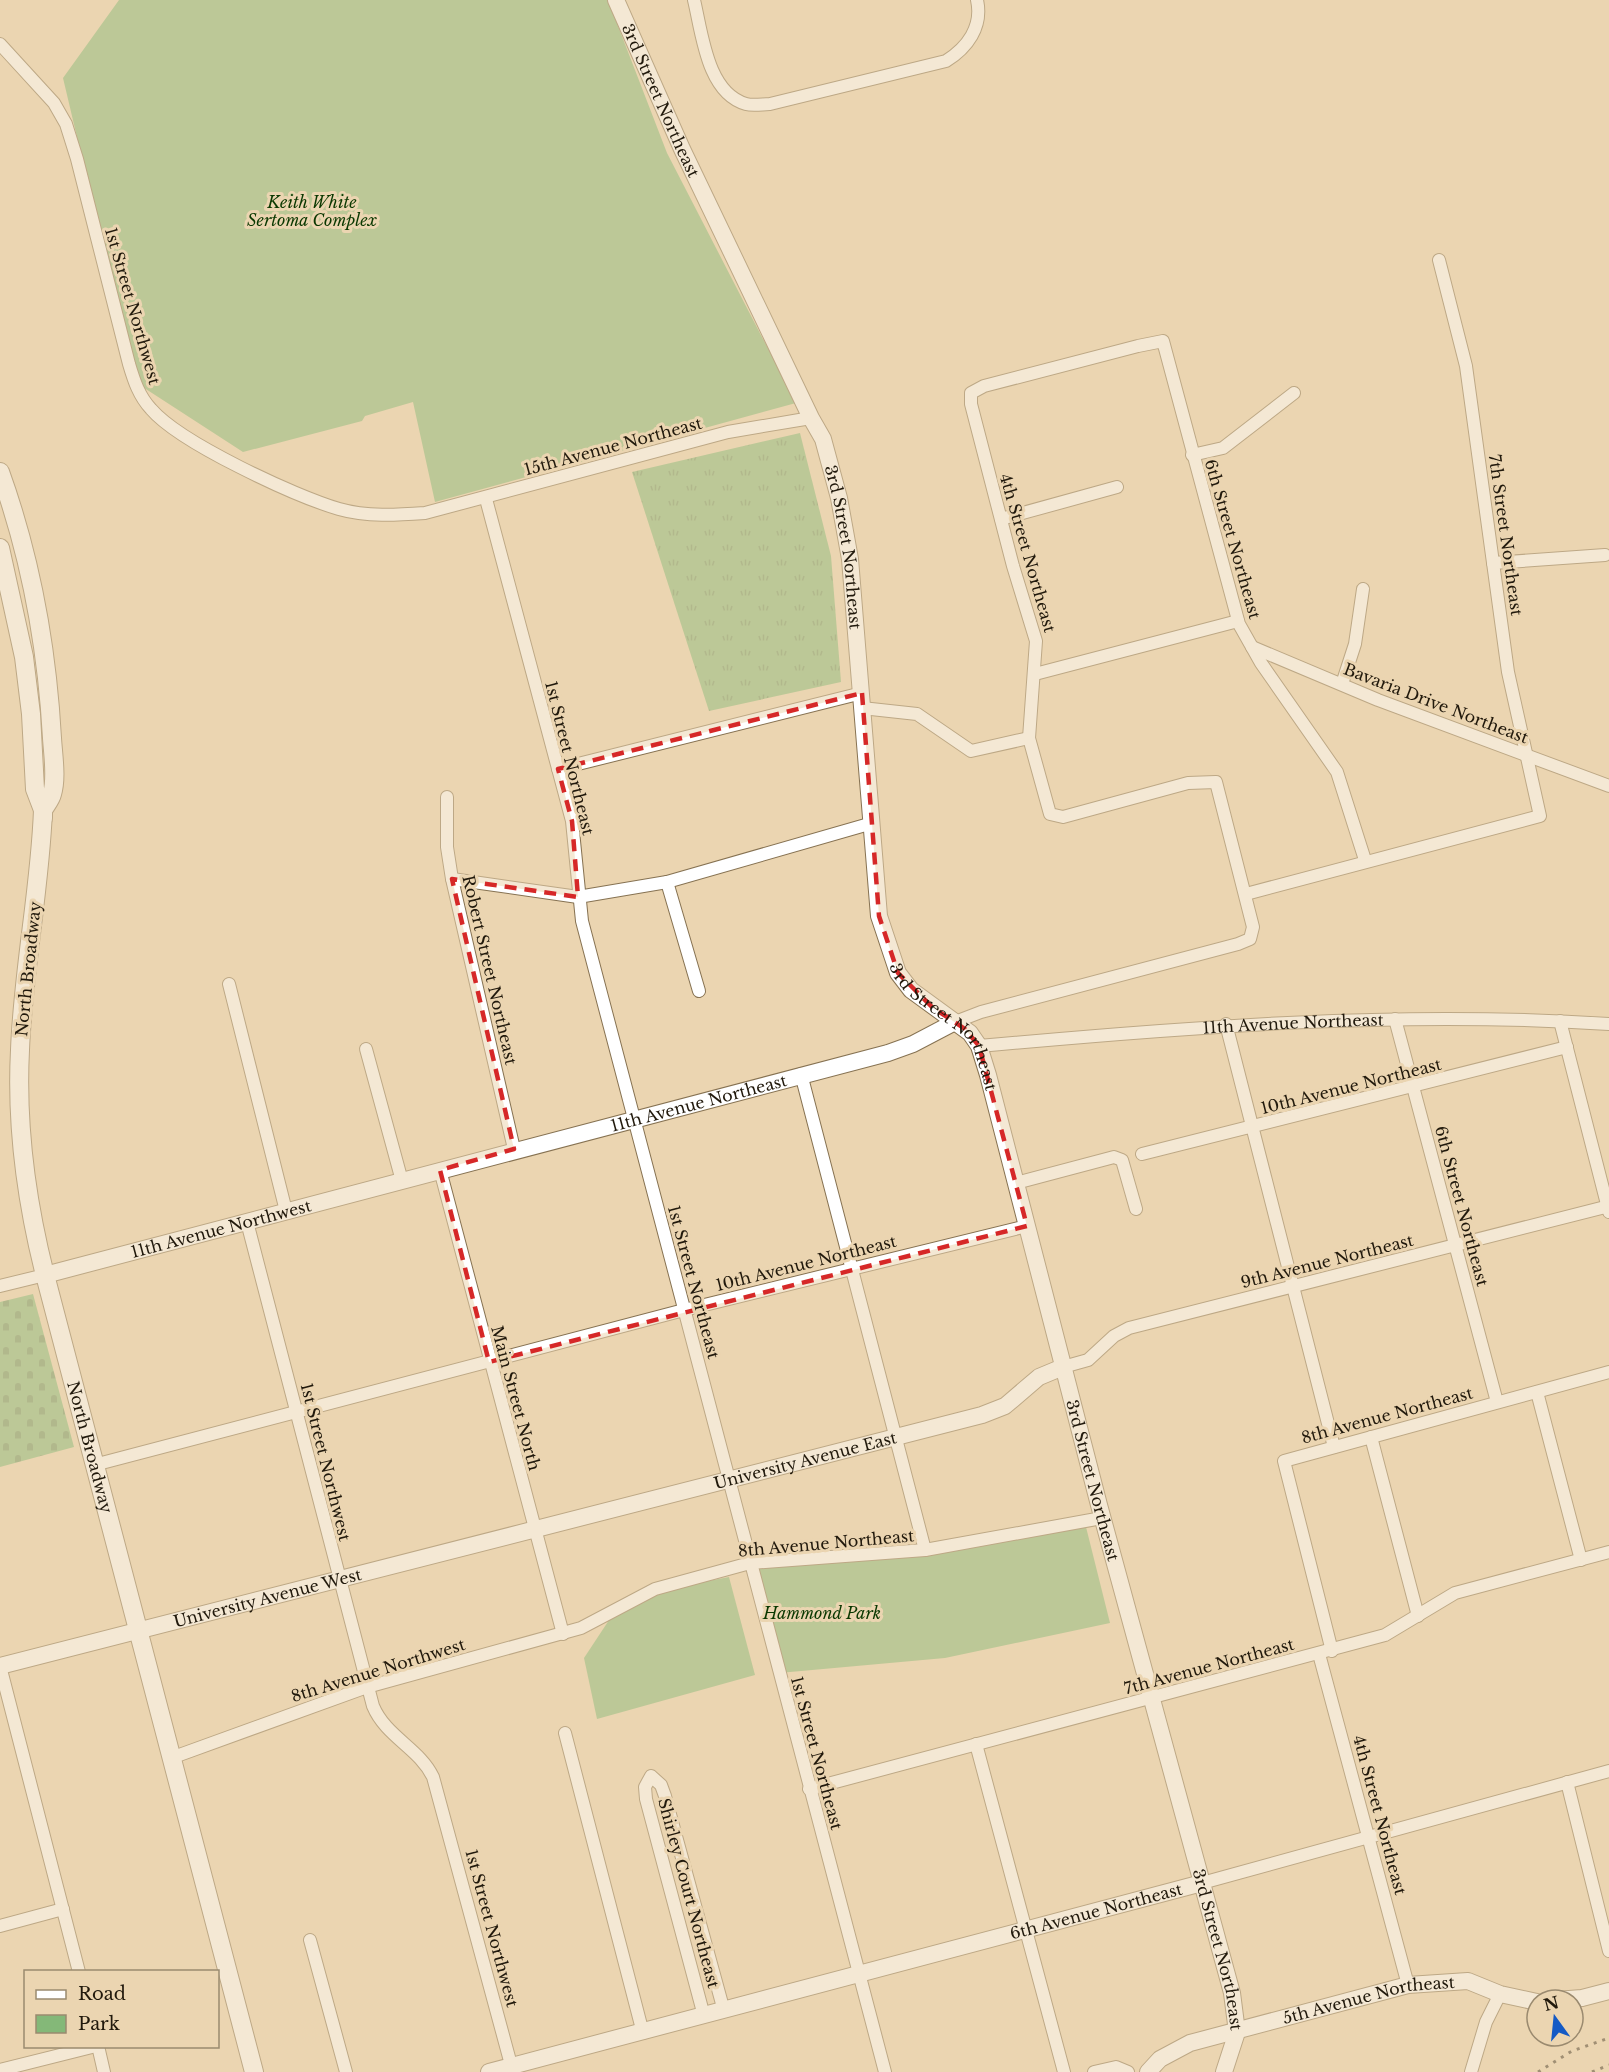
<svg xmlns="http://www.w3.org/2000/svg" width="1609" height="2072" viewBox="0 0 1609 2072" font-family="'Libre Baskerville',serif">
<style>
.grass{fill:url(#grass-tufts)}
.cemetery{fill:url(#cemetery-stones)}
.park{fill:#84b878}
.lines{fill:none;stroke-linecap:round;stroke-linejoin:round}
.street-casing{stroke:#867252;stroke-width:14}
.secondary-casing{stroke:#867252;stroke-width:18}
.primary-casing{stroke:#867252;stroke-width:20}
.street{stroke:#fff;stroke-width:12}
.secondary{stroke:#fff;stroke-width:16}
.primary{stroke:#fff;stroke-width:18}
.rail{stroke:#463b2a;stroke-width:3;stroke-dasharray:3 6;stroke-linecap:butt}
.marked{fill:none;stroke:#d62828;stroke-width:4.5;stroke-dasharray:12 8;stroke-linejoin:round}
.labels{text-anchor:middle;stroke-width:6;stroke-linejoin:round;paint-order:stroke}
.street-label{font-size:16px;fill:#21190c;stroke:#ebd5b1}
.park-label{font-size:16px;font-style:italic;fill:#0a3800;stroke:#ebd5b1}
</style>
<defs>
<pattern id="grass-tufts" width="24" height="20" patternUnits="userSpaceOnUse" patternTransform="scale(1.5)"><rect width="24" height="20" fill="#84b878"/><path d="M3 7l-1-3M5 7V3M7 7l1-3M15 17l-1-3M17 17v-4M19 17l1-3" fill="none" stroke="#6c9561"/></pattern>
<pattern id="cemetery-stones" width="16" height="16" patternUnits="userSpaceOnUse" patternTransform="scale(1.5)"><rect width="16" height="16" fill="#84b878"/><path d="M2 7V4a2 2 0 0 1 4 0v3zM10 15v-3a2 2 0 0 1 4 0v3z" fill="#6c9561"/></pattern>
</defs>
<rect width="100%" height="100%" fill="#ebd5b1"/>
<path class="grass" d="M800 433 831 556 841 682 709 711 632 472Z"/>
<path class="cemetery" d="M33 1294 74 1447 0 1467V1302Z"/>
<g class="park">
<path d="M119 0H608L667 153 796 403 435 502 413 402 365 416 362 421 243 452 135 382 63 78Z"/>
<path d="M1085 1523 1110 1623 945 1658 779 1673 750 1563 925 1550Z"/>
<path d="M729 1577 755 1675 597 1719 584 1658 615 1611 671 1588Z"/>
</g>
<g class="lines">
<g class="street-casing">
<g id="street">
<path d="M694 0C702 33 707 93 746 104 753 106 763 104 770 104L946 61C967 48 983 27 977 0"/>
<path d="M0 44 54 103 66 124 77 159 129 364C134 381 139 396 151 409 180 443 295 496 339 509 367 517 397 515 425 513L728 432 811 418"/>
<path d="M1192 455 1223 448 1294 393"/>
<path d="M486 499 572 821 582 921 885 2072"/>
<path d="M1001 519 1117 487"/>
<path d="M1493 563 1605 555"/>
<path d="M1252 647 1378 700 1609 786"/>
<path d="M1035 674 1238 621"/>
<path d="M1342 684 1355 644 1363 589"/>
<path d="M862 708 917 714 971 751 1029 738"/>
<path d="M558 769 862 693"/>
<path d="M447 797V847L452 879 514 1149"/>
<path d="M452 879 578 897 667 882 869 824"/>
<path d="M667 882 699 991"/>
<path d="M1246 894 1540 816 1508 672 1466 366 1439 260"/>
<path d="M229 984 286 1211"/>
<path d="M1395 1019 1497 1402"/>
<path d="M1560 1021 1609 1212"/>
<path d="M955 1022 981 1012 1238 944 1250 939 1253 927 1216 782 1188 783 1063 817 1050 814 1029 738 1036 641 1013 566 971 404V393L984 386 1138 346 1163 341 1239 624 1261 663 1337 772 1365 860"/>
<path d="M1226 1024 1334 1447"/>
<path id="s1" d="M979 1046C1189 1027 1398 1010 1609 1024"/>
<path d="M366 1049 402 1181"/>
<path d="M801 1074 925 1550"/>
<path d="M1142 1154 1567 1047"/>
<path d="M440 1170 563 1634"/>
<path d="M1016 1183 1114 1157 1122 1160 1136 1209"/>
<path d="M247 1222 373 1706C386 1737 419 1748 433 1777L513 2072"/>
<path d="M0 1286 45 1275"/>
<path d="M1063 1367 1088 1360 1114 1336 1129 1328 1609 1206"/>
<path d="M1537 1392 1581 1560"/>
<path d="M1371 1437 1418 1616"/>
<path d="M94 1465 684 1310 1027 1226"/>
<path d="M1332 1651 1284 1461 1609 1372"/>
<path d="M1319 1654 1408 1985"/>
<path d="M0 1666 79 1972"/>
<path d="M565 1733 643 2033"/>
<path d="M976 1744 1064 2072"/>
<path d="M171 1758 367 1687 581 1628 655 1589 750 1563 925 1550 1102 1518"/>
<path d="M1567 1782 1609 1951"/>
<path d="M809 1789 1385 1635 1455 1593 1609 1552"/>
<path d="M1202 1883 1609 1771"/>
<path d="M0 1926 63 1909"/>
<path d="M310 1940 346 2072"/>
<path d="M704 2016 646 1799 645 1787 651 1776 661 1785 665 1796 724 2011"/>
<path d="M98 2046 104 2072"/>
<path d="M0 2070 96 2046"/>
<path d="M1094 2072 1116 2067 1128 2072"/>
<path d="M1471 2072 1486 2022 1500 1994"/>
</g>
</g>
<g class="secondary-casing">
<g id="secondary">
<path id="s2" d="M616 0 682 149 811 418 823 439 839 498 850 559 879 916 898 973 911 990 970 1033 979 1046 988 1075 1099 1505 1232 1993 1237 2032 1224 2072"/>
<path id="s3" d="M45 1275 888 1053 913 1044 955 1022"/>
<path id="s4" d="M0 1666 982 1415 1005 1406 1039 1377 1063 1367"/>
<path d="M1556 2000 1582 1998 1609 1991"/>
<path id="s5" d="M489 2072 1202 1883"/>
<path id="s6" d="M1148 2072 1160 2059 1190 2043 1408 1985 1468 1981 1500 1994 1537 2002"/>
</g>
</g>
<g class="primary-casing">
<g id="primary">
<path id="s7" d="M0 472C31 558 47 648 52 738 53 755 57 778 52 794 51 799 46 805 43 810 40 890 23 969 20 1050 16 1127 26 1200 45 1275L254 2072"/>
<path d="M0 548 24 657 31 714 35 789 43 810V818"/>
</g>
</g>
<use href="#street" class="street"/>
<use href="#secondary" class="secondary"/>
<use href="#primary" class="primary"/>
<g class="rail">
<path d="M1538 2072 1572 2051 1609 2038"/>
<path d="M1592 2072 1609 2065"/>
</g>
</g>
<path d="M0 0H1609V2072H0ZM862 693 879 916 898 973 932 1007 965 1029 979 1046 1027 1226 489 1362 440 1170 514 1149 452 879 578 897 572 821 558 769Z" fill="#ebd5b1" fill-opacity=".55" fill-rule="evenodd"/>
<path class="marked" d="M862 693 879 916 898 973 932 1007 965 1029 979 1046 1027 1226 489 1362 440 1170 514 1149 452 879 578 897 572 821 558 769Z"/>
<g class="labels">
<g class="street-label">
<text dy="6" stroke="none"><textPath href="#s2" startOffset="110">3rd Street Northeast</textPath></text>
<text transform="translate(133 306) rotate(74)" y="6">1st Street Northwest</text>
<text transform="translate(613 446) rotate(-15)" y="6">15th Avenue Northeast</text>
<text transform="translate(1506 535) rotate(82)" y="6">7th Street Northeast</text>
<text transform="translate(1233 539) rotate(74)" y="6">6th Street Northeast</text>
<text dy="6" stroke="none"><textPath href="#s2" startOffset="596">3rd Street Northeast</textPath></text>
<text transform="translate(1028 553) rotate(74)" y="6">4th Street Northeast</text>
<text transform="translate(1436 703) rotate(21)" y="6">Bavaria Drive Northeast</text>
<text transform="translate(570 758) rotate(76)" y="6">1st Street Northeast</text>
<text transform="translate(28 969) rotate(-84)" y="6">North Broadway</text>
<text transform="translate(490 970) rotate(77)" y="6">Robert Street Northeast</text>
<text dy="6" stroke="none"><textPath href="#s1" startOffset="315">11th Avenue Northeast</textPath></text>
<text dy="6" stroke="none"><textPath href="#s2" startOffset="1100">3rd Street Northeast</textPath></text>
<text transform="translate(1351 1086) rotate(-14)" y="6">10th Avenue Northeast</text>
<text dy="6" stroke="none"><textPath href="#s3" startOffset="676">11th Avenue Northeast</textPath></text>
<text transform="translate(1462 1206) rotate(75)" y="6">6th Street Northeast</text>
<text dy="6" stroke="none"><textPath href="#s3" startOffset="182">11th Avenue Northwest</textPath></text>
<text transform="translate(1327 1261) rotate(-14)" y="6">9th Avenue Northeast</text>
<text transform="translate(806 1263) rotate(-14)" y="6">10th Avenue Northeast</text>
<text transform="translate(694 1282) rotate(75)" y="6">1st Street Northeast</text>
<text transform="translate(516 1398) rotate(75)" y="6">Main Street North</text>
<text transform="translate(1387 1415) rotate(-15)" y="6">8th Avenue Northeast</text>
<text dy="6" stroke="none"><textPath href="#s7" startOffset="993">North Broadway</textPath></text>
<text dy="6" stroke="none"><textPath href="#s4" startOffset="831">University Avenue East</textPath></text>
<text transform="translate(326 1462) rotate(76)" y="6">1st Street Northwest</text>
<text dy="6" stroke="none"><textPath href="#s2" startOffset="1586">3rd Street Northeast</textPath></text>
<text transform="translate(826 1543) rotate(-5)" y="6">8th Avenue Northeast</text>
<text dy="6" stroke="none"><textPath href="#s4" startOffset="276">University Avenue West</textPath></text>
<text transform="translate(1209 1666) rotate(-15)" y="6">7th Avenue Northeast</text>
<text transform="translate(378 1670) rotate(-17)" y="6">8th Avenue Northwest</text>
<text transform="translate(817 1753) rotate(75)" y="6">1st Street Northeast</text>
<text transform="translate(1380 1815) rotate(75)" y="6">4th Street Northeast</text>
<text transform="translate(689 1893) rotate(75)" y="6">Shirley Court Northeast</text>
<text dy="6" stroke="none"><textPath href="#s5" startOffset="628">6th Avenue Northeast</textPath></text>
<text transform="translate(492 1928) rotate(75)" y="6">1st Street Northwest</text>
<text dy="6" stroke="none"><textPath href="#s2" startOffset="2072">3rd Street Northeast</textPath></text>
<text dy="6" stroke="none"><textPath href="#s6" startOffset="236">5th Avenue Northeast</textPath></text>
</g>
<g class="park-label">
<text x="312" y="208">Keith White<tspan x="312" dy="18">Sertoma Complex</tspan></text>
<text x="822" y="1619">Hammond Park</text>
</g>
</g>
<rect x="24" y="1970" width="195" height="78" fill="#ebd5b1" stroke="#9a8a6f" stroke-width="1.5"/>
<rect x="36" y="1990" width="30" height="9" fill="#ffffff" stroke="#9a8a6f" stroke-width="1.5"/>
<text x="78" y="2000" font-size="18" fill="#21190c">Road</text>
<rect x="36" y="2015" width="30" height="18" fill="#84b878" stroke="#9a8a6f" stroke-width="1.5"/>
<text x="78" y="2030" font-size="18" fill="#21190c">Park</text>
<g transform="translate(1555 2018) rotate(345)"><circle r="28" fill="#ebd5b1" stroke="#9a8a6f" stroke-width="1.5"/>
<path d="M0-4.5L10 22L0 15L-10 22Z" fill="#145ac5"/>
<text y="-9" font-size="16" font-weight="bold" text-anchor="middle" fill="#21190c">N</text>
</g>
</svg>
